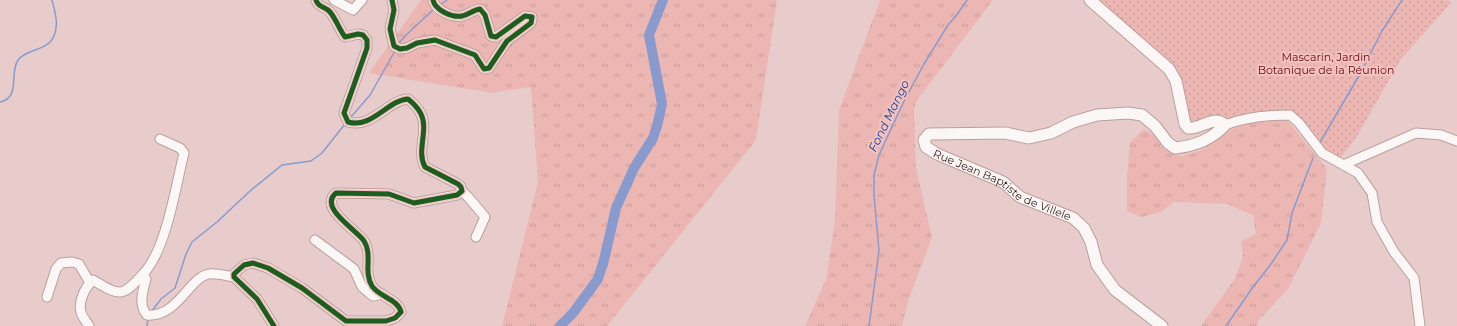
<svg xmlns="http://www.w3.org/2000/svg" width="1457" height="326" viewBox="0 0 1457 326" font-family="Montserrat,sans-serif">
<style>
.grass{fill:url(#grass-tufts)}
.garden{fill:url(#garden-dots)}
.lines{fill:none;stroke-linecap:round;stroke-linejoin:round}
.stream{stroke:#899ace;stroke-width:1.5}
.river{stroke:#899ace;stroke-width:10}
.minor-casing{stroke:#ba9f9d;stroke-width:11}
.major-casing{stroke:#ba9f9d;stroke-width:13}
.minor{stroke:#fcf7f7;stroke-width:9}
.major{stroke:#fcf7f7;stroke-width:11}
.cycleway-casing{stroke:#f4c2bf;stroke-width:8}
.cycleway{stroke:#1b5e20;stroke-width:5}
.labels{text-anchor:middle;stroke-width:4;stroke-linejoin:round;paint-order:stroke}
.park-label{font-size:11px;fill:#630b13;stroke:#f4c2bf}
.street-label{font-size:11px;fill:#3a1c1a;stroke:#f4c2bf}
.water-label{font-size:12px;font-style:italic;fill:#1b4198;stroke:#f4c2bf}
</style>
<defs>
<pattern id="grass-tufts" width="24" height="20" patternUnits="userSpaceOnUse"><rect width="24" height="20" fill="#ecb7b3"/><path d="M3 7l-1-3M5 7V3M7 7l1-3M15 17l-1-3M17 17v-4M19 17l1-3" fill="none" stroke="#cb9d99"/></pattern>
<pattern id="garden-dots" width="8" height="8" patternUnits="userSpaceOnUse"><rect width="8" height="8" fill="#ecb7b3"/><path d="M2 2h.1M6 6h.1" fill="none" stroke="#cb9d99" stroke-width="1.8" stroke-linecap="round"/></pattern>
</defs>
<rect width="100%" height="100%" fill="#e8cccb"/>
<g class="grass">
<path d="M421 0H777L756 140 607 326H502L538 182 531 87 492 93 369 73Z"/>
<path d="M880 0H993L918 99 914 108 916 168 932 238 908 301 902 326H805L826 280 835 221 839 110Z"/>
<path d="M1263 120H1287L1327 169 1321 223 1288 289 1258 321 1257 326H1201L1234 280 1243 257 1241 241 1256 234 1253 215 1227 204 1174 202 1161 212 1141 217 1127 211V175L1130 142 1144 129 1154 135 1164 149 1181 156 1202 150 1233 128Z"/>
</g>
<path class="garden" d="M1090 0H1448L1451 3 1401 59 1356 138 1338 161 1322 153 1290 115 1188 128 1176 81Z"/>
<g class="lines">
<g class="stream">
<path d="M440 5 447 0"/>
<path d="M398 44 406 35 434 9"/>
<path d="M0 102C21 98 9 73 18 60 27 48 47 52 54 36 59 24 55 12 52 0"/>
<path d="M351 117 370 95 395 51"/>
<path d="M1319 144 1360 74 1382 31 1402 0"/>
<path d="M152 311 161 299 175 288 186 254 192 242 217 222 250 191 282 165 311 161 322 153 345 124"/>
<path d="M147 326 148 318"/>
<path d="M869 326 879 251 874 195V175L879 155 904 101 924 64 948 25 956 16 967 0"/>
<path d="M1226 326 1253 287 1271 264 1287 240 1292 213 1313 158"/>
</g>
<path class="river" d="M560 326 573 313 598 279 604 260 616 208 634 168 653 138 657 126 662 104 649 35 663 0"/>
<g class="minor-casing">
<g id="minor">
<path d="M334 0 353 10 362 0"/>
<path d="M392 0 394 10 390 29 394 46 400 49 407 48 417 43 435 40 475 55 484 69 489 68 507 41 531 23 532 17 525 16 496 37 491 36 485 15 480 9C473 10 468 15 462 16 452 18 435 10 433 0"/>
<path d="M1225 125C1246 117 1267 115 1290 115L1299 123 1322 153 1358 173 1372 193 1377 222 1394 252 1414 278 1420 326"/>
<path d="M160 139 180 148 184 153C176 185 166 251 143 274L146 279C143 290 138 305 147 315 178 318 190 275 210 274 217 273 227 276 234 277"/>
<path d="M1343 165 1416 133 1441 135 1457 141"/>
<path d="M462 191 469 198 485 217 476 237"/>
<path d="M315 240 354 269 362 287 373 296 382 294"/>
<path d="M47 297 56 269 61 263 72 262 79 264 90 283"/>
<path d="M89 326C87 322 82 317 81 312 78 302 85 287 93 280 120 296 122 298 143 274"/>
<path d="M274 326 257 299 234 277V274L244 265 253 263 268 268 302 288 346 321H386L395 318 401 312C398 299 379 297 372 286 363 271 373 255 364 241 357 230 318 208 336 193L389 194 414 203 457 195 462 191 461 187 458 184 425 167C416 151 429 130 421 114 418 108 413 103 408 99 388 100 372 129 348 122L344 113 367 48V40L363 35 358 34 345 37C339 29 336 19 330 12 325 6 318 8 316 0"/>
</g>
</g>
<g class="major-casing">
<g id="major">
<path id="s1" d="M1090 0 1169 69 1176 81 1185 124 1188 128C1201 130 1213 114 1225 125 1211 140 1195 146 1175 148L1168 143 1155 126 1142 115 1128 113 1097 115 1073 122 1051 133 1029 138 1005 133 929 134 924 140 926 147 937 154 1003 182 1020 197 1073 218 1084 228 1091 242 1097 265 1115 290 1162 326"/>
</g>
</g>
<use href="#minor" class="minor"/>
<use href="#major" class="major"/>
<g class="cycleway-casing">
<g id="cycleway">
<path d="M392 0 394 10 390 29 394 46 400 49 407 48 417 43 435 40 475 55 484 69 489 68 507 41 531 23 532 17 525 16 496 37 491 36 485 15 480 9C473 10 468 15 462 16 452 18 435 10 433 0"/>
<path d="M274 326 257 299 234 277V274L244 265 253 263 268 268 302 288 346 321H386L395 318 401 312C398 299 379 297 372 286 363 271 373 255 364 241 357 230 318 208 336 193L389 194 414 203 457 195 462 191 461 187 458 184 425 167C416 151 429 130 421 114 418 108 413 103 408 99 388 100 372 129 348 122L344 113 367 48V40L363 35 358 34 345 37C339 29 336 19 330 12 325 6 318 8 316 0"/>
</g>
</g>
<use href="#cycleway" class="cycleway"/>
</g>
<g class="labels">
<g class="park-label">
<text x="1326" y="61">Mascarin, Jardin<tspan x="1326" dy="13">Botanique de la Réunion</tspan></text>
</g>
<g class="street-label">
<text dy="4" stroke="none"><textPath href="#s1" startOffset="629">Rue Jean Baptiste de Villele</textPath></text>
</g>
<g class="water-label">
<text transform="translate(889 116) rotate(-64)" y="4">Fond Mango</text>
</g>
</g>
</svg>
